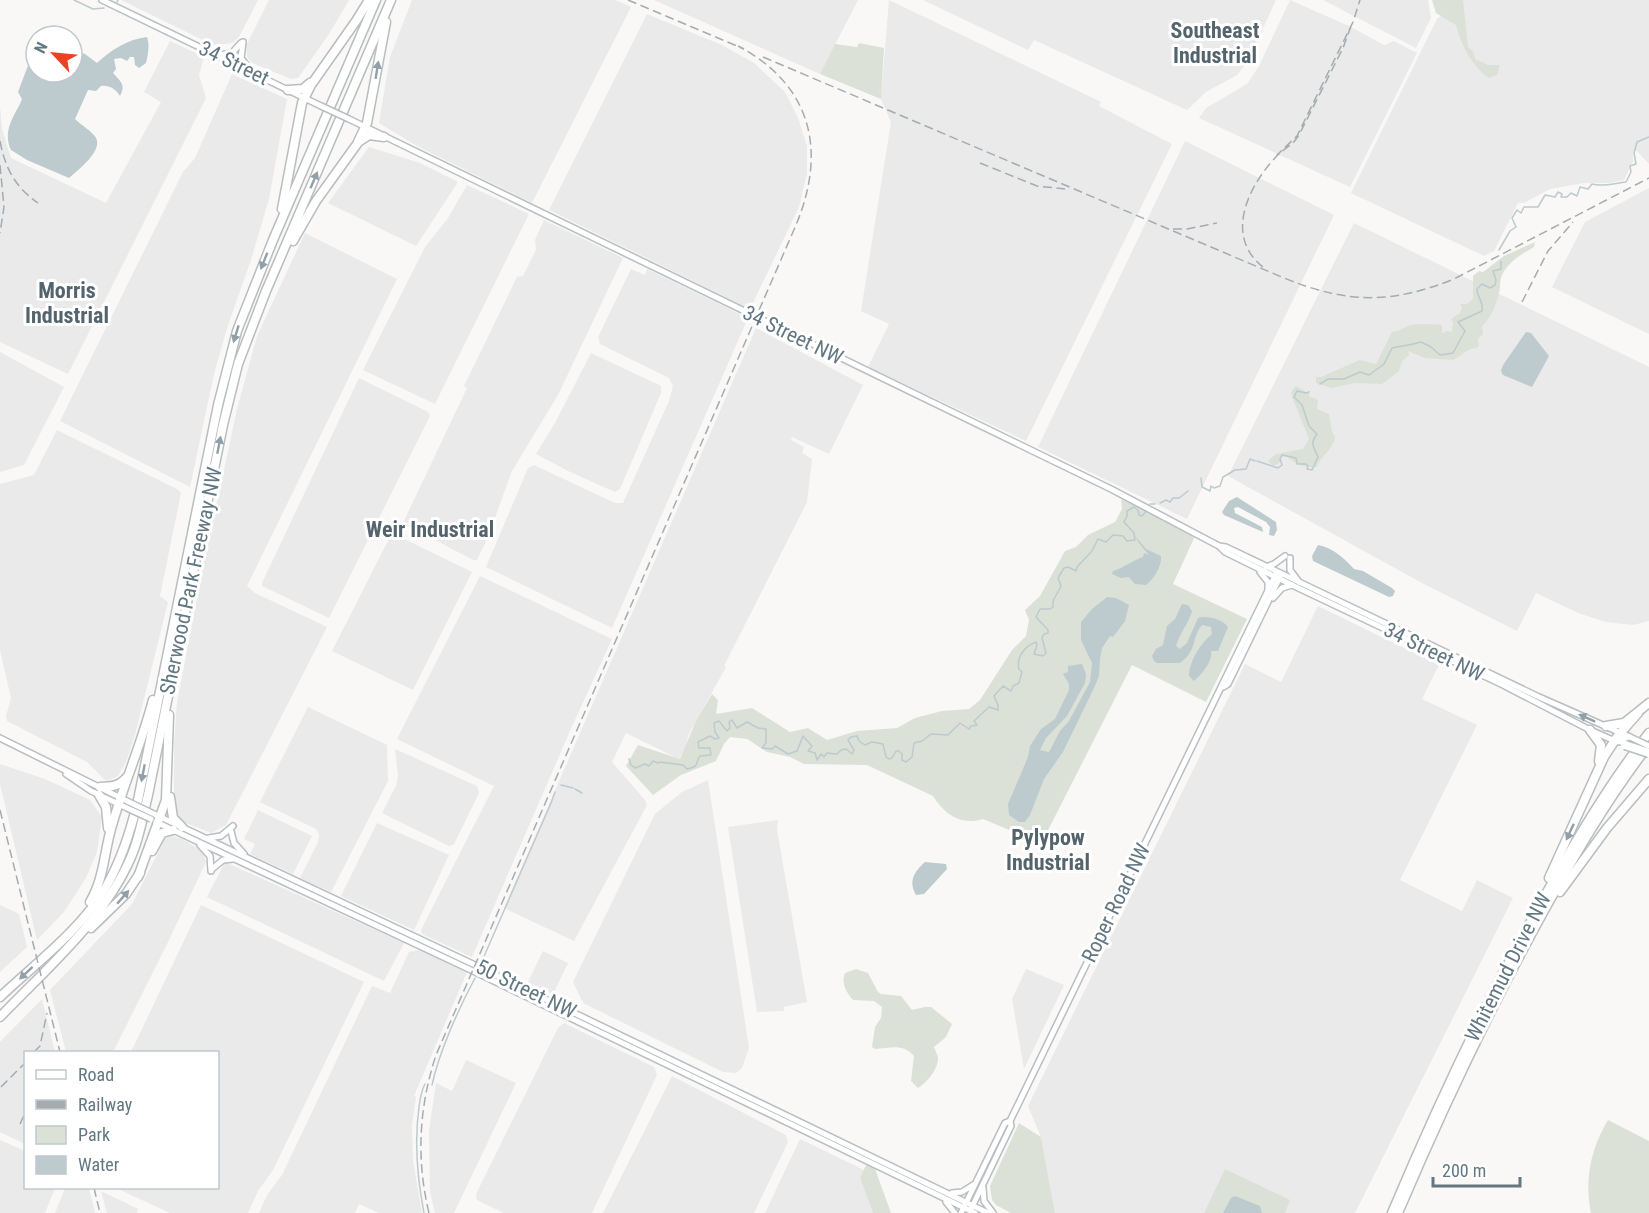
<svg xmlns="http://www.w3.org/2000/svg" width="1649" height="1213" viewBox="0 0 1649 1213" font-family="'Roboto Condensed',sans-serif">
<style>
.built{fill:#e9eae9}
.green{fill:#dbe1d7}
.water{fill:#bdcace}
.lines{fill:none;stroke-linecap:round;stroke-linejoin:round}
.stream{stroke:#bdcace;stroke-width:1.5}
.secondary-casing{stroke:#b8bec2;stroke-width:8}
.highway-casing{stroke:#b8bdbf;stroke-width:11}
.secondary{stroke:#fff;stroke-width:5}
.highway{stroke:#fff;stroke-width:8}
.rail{stroke:#a4acb1;stroke-width:1.5;stroke-dasharray:9 4.5;stroke-linecap:butt}
.secondary-bridge-casing{stroke:#b8bec2;stroke-width:8;stroke-linecap:butt}
.highway-bridge-casing{stroke:#b8bdbf;stroke-width:11;stroke-linecap:butt}
.secondary-bridge{stroke:#fff;stroke-width:5}
.highway-bridge{stroke:#fff;stroke-width:8}
.oneway{fill:#91a0a8}
.labels{text-anchor:middle;stroke-width:6;stroke-linejoin:round;paint-order:stroke}
.street-label{font-size:21px;fill:#627782;stroke:#fff}
.neighbourhood-label{font-size:22px;font-weight:bold;fill:#54646d;stroke:#fff}
</style>
<rect width="100%" height="100%" fill="#f9f8f6"/>
<g class="built">
<path d="M121 0H258L239 37 233 43 213 45Z"/>
<path d="M269 0H349L329 34 298 78 291 79 252 63 247 57 246 46Z"/>
<path d="M412 0H615L631 7 532 203 417 146 379 123 390 57Z"/>
<path d="M654 0H858L820 74Z"/>
<path d="M889 0 1101 102 1099 106 1172 144 1026 441 868 367 889 324 861 311 891 122 881 99Z"/>
<path d="M923 0H1276L1248 61 1237 75 1206 92 1187 110 1034 40 1028 50Z"/>
<path d="M1290 0 1349 26 1384 45 1394 41 1417 53 1350 187 1199 118 1206 108 1247 84 1259 66Z"/>
<path d="M1323 0H1428L1431 18 1416 48Z"/>
<path d="M1461 0H1649V164L1637 151H1633V162L1624 180 1610 183H1584L1550 189 1524 203H1518L1494 251 1484 256 1351 193 1437 19Z"/>
<path d="M647 14 722 45 754 63 785 92 798 118 807 146V174L799 207 750 309 549 210Z"/>
<path d="M170 41 204 57 199 75 206 98 68 374 0 342V106L2 129 11 158 106 203 161 102 144 92Z"/>
<path d="M232 74 287 99 269 199 251 260 228 325 214 374 190 487 60 421 183 172 195 158Z"/>
<path d="M1185 141 1334 215 1187 519 1038 447Z"/>
<path d="M369 147 420 163 458 182 416 246 328 203Z"/>
<path d="M467 185 529 214 435 404 363 370 425 247 448 218Z"/>
<path d="M1649 188V334L1552 287 1585 222Z"/>
<path d="M544 220 623 258 558 395 512 471 488 537 477 560H473L403 523 467 388 464 386 517 277 523 276 536 250 535 240Z"/>
<path d="M1354 223 1649 367V621L1633 625 1606 622 1578 613 1536 593 1517 631 1422 583 1228 476Z"/>
<path d="M305 233 397 279 247 586 255 593 327 627 226 825 211 833 179 820 174 809V743L177 703 203 567 237 409 257 336Z"/>
<path d="M631 269 645 275 647 269 748 318 612 628 486 567 528 468 534 465 615 503H623L669 401 673 386 669 378 600 344 598 337Z"/>
<path d="M756 328 863 385 829 454 792 437 791 440 804 447 802 453 812 459 807 502 724 666 726 667 688 736 686 747 679 759 626 733 612 762 645 800 647 805 574 941 504 908Z"/>
<path d="M0 352 64 387 24 465 0 472Z"/>
<path d="M591 353 661 386V393L620 489 615 492 568 471 536 454 555 423Z"/>
<path d="M359 378 428 412 430 416 329 618 262 586V583Z"/>
<path d="M57 430 179 490 181 493 160 596 168 602 135 735 126 762 118 776 106 781 87 762 7 721 6 716 11 698 0 650V484L34 475Z"/>
<path d="M392 533 472 572 413 690 332 651Z"/>
<path d="M480 576 612 639 570 731 472 957 422 934 421 930 494 786 397 739Z"/>
<path d="M1318 606 1439 665 1422 699 1477 725 1400 880 1462 911 1477 880 1513 898 1355 1213H1284L1226 1169 1204 1213H1055L1041 1137 1028 1106 1245 664 1281 682Z"/>
<path d="M308 707 387 745 388 781 331 892 300 878 318 842 319 834 316 829 260 802Z"/>
<path d="M395 749 477 786 479 793 454 844 449 846 382 813 396 786 398 776Z"/>
<path d="M0 764 45 779 90 800 102 817 97 852 86 878 64 912 37 940 0 784Z"/>
<path d="M708 780 749 1048 742 1068 736 1073 723 1072 583 1003 573 982 655 814 682 792Z"/>
<path d="M258 810 312 836 293 874 250 854 255 844 244 839Z"/>
<path d="M778 820 777 830 807 1002 784 1007V1011L757 1012 728 827Z"/>
<path d="M377 823 449 855 414 930 341 896Z"/>
<path d="M172 836 182 839 202 851 206 862 167 944 113 1052H66L50 990 132 904 165 839Z"/>
<path d="M225 862 404 943 384 981 207 897Z"/>
<path d="M0 905 19 914 27 947 0 972Z"/>
<path d="M201 905 364 982 273 1170 258 1191 248 1213H170L116 1188H218V1052H131Z"/>
<path d="M420 950 467 972 414 1096 416 1097 412 1126 413 1161 422 1213H379L359 1204 355 1213H259L267 1195 282 1175 372 986 390 993 409 952Z"/>
<path d="M543 951 568 963 553 994 528 982Z"/>
<path d="M1026 969 1064 985 1024 1069 1012 999Z"/>
<path d="M42 999 55 1052H26L25 1144 0 1132V1042Z"/>
<path d="M564 1023 654 1067 657 1075 592 1213H504L477 1200 476 1194 558 1028Z"/>
<path d="M466 1060 516 1083 454 1213H435L430 1192 429 1131 436 1083 452 1091Z"/>
<path d="M672 1076 786 1135 788 1142 754 1213H603Z"/>
<path d="M800 1139 864 1170 860 1178 873 1213H765Z"/>
<path d="M0 1140 25 1151 26 1188H55L45 1213H0Z"/>
<path d="M65 1188H89L95 1213H55Z"/>
<path d="M101 1191 138 1209 137 1213H107Z"/>
</g>
<g class="green">
<path d="M1432 0H1463L1468 47 1473 51 1475 59 1488 65H1500L1497 75 1489 78C1471 65 1462 47 1456 25L1436 13Z"/>
<path d="M859 43 884 48 881 99 820 74 835 44 857 47Z"/>
<path d="M1535 242 1534 247C1522 254 1508 262 1502 275 1499 281 1501 287 1499 293 1497 303 1490 320 1482 326L1483 334 1478 339 1479 346C1477 348 1474 348 1471 349 1464 351 1459 358 1453 360L1425 358 1408 351 1409 355 1402 361 1399 371 1382 384 1355 383 1331 388 1316 383V377H1321L1360 360 1376 364 1392 332C1399 332 1404 327 1411 325 1415 324 1439 324 1442 325V333L1447 331 1452 332 1453 323 1451 319 1460 313 1462 307 1460 304H1467L1473 299V276L1479 271 1483 272 1504 256Z"/>
<path d="M1296 386 1306 392 1309 391V396L1318 400 1317 409 1329 414 1332 432 1335 437C1332 452 1319 457 1317 467 1299 467 1298 465 1285 455L1281 458 1282 461 1276 465H1272L1268 461 1276 454 1303 449 1309 439 1292 397 1291 392Z"/>
<path d="M1121 499 1196 534 1173 584 1247 619 1206 702 1132 665 1040 846 1021 835 983 819C961 826 944 814 933 796L867 765 804 764 790 757 767 752 747 739 730 737 724 744 716 761 681 775 653 795 626 766 638 745 680 759 696 721 712 694 718 700 716 714 752 708 790 732 808 728 827 740 857 731 897 728 915 718 942 711 969 709 980 700 1012 650 1026 636 1029 620 1025 610 1040 596 1065 551 1076 547 1088 535 1115 522 1122 509Z"/>
<path d="M856 969 868 973 878 992 881 994 901 996 912 1010 925 1007H931L952 1024 946 1037 934 1047C934 1048 938 1056 938 1057 939 1068 927 1083 918 1088L911 1081 914 1056C903 1043 890 1048 875 1049L872 1047 875 1027 881 1018 882 1007 874 1001 853 1000C846 992 841 984 845 973Z"/>
<path d="M1608 1120 1649 1141V1213H1591C1584 1180 1591 1148 1608 1120Z"/>
<path d="M1019 1123 1041 1137 1055 1213H1011L996 1205 992 1200 990 1186Z"/>
<path d="M867 1163 874 1166 891 1213H873L860 1178Z"/>
<path d="M1225 1169 1290 1200 1285 1213H1204Z"/>
</g>
<g class="water">
<path d="M147 37C150 45 148 55 146 63L139 68 135 65 134 57H130L127 61 121 58 114 59 116 69 113 73C121 82 126 85 120 96 116 89 109 85 101 86L96 91 88 90 75 119C80 124 94 133 96 138 103 151 78 170 69 178L27 160 11 150C3 132 12 119 20 104L22 99 18 92 35 47 36 72H72V50L85 54 97 63C111 50 128 39 147 37Z"/>
<path d="M1526 332 1531 333 1549 356 1532 387 1503 375 1501 371 1503 365Z"/>
<path d="M1237 497 1276 522 1277 530 1274 536 1269 535 1270 527 1266 522 1238 507 1234 508 1235 513 1262 527 1263 532 1224 515 1222 512 1229 501Z"/>
<path d="M1134 535 1146 549 1161 556C1162 566 1154 579 1146 585L1135 584 1129 577 1121 578 1112 574 1113 571C1125 567 1132 561 1143 557L1144 553 1149 555 1139 543Z"/>
<path d="M1318 545C1332 547 1345 559 1354 569L1363 571 1392 588 1395 591 1393 596 1389 597 1313 561 1312 556Z"/>
<path d="M1107 597 1116 598 1129 605 1125 621 1113 637 1110 636 1102 648 1100 659 1099 676 1094 688 1063 752 1044 779 1030 815 1025 822H1019L1009 815 1008 804 1028 757 1030 746 1041 729 1055 719 1069 690V684L1063 674 1068 672V666L1082 664 1086 674 1085 683 1067 716 1046 738 1040 750 1049 752 1060 731 1069 721 1090 682 1092 663 1081 640V622L1092 609Z"/>
<path d="M1182 604 1188 605 1192 611C1189 623 1179 634 1176 646L1180 649 1187 643 1198 618C1207 615 1222 619 1228 627L1218 651H1211C1213 661 1202 674 1194 681L1189 676C1189 661 1201 643 1212 634L1211 627 1202 625C1191 638 1198 650 1180 663H1157L1154 661 1152 656 1156 649 1163 645 1167 626 1175 619Z"/>
<path d="M925 862 946 864 947 869 924 894 916 895C908 881 914 872 925 862Z"/>
<path d="M1235 1196 1260 1206 1262 1213H1223L1231 1198Z"/>
</g>
<g class="lines">
<g class="stream">
<path d="M74 0 93 9 104 8"/>
<path d="M117 2 118 0"/>
<path d="M1499 250 1510 231 1516 227 1512 218 1517 210 1521 213 1524 207H1538L1545 195 1555 197 1558 192 1562 194 1561 197H1567L1571 193 1577 196 1580 187 1588 189 1592 184C1604 187 1615 183 1626 182L1631 172 1630 166 1636 164 1634 153 1637 142 1649 137"/>
<path d="M1320 384 1328 379H1344L1360 372 1369 375 1384 364 1392 348C1402 346 1411 345 1421 342L1431 347 1440 355 1453 353 1465 331 1458 322 1482 311C1484 302 1477 297 1477 289L1482 284 1490 288 1495 285 1496 280 1493 271 1501 269V261"/>
<path d="M1257 461 1278 468 1282 465 1280 459 1282 455 1296 458 1297 464H1306L1308 466 1307 469 1312 470 1318 457C1314 446 1309 445 1317 434L1309 426 1302 405 1294 397 1297 391 1306 393 1309 392"/>
<path d="M1201 478 1202 487 1210 491 1211 486 1214 488 1220 486 1223 477 1235 470 1246 469 1250 459 1255 461"/>
<path d="M1160 503 1166 500 1170 502 1173 498H1179L1188 491"/>
<path d="M1150 504H1155"/>
<path d="M629 759 631 765 635 768 645 764 649 766 653 761 658 763 660 762 683 765 687 769C702 765 693 765 700 756L711 755 710 748H699L698 742 710 736 715 739 719 738 715 732 714 723 719 721 727 731 730 728 729 722 732 720 737 728 747 722 758 728 766 729V743L762 748 772 749 775 746 788 754 797 751 803 736 812 746 808 751 815 753 817 760 821 754 824 757 827 753 837 754 841 750 846 749 852 754 854 750 848 740 851 737 857 736 859 741 865 745 872 742 883 744 886 757 889 759 892 758 896 751H899L902 754V760L906 762 912 757 914 743 922 741 931 734 948 735 960 723 969 729 971 726 977 725 974 721 989 707 998 710V705L994 696 1003 686 1011 691 1013 686 1019 683 1022 672 1019 669C1016 657 1025 646 1036 642L1037 645 1034 654 1043 656 1046 653 1042 638 1044 634 1048 633V630L1036 617 1040 609H1050L1053 607V601L1061 586 1058 578 1064 568 1068 567 1076 571 1077 567 1092 551 1098 539 1106 542 1113 535 1123 536 1127 541 1135 540 1134 533 1124 522 1127 516V511L1134 507 1138 510 1139 515 1142 516 1146 511"/>
<path d="M561 785 573 788"/>
<path d="M575 789 582 793"/>
<path d="M482 961 551 803 555 792"/>
<path d="M432 1085C439 1052 459 1008 475 978"/>
<path d="M424 1213C417 1177 414 1143 419 1107 420 1099 421 1091 425 1084"/>
</g>
<g class="secondary-casing">
<g id="secondary">
<path d="M102 0 321 106"/>
<path d="M243 42 241 58 248 67"/>
<path d="M220 55 232 53 241 43"/>
<path d="M349 119 1111 489 1219 546 1226 547 1539 697 1630 737"/>
<path d="M1220 547 1225 552 1292 585 1503 685 1590 730 1615 741"/>
<path d="M1290 558V570L1299 582"/>
<path d="M1266 567 1274 564 1285 556"/>
<path d="M1260 572 1268 582V590"/>
<path d="M1273 598 1282 588 1292 585"/>
<path d="M1223 687 1228 684 1280 577"/>
<path d="M0 738 129 802"/>
<path d="M66 774 91 791 127 808"/>
<path d="M152 813 475 965 988 1213"/>
<path d="M156 822 473 971 975 1213"/>
<path d="M231 831 234 843 244 854"/>
<path d="M209 838 221 836 233 826"/>
<path d="M200 845 210 856 211 871"/>
<path d="M212 869 223 860 233 859"/>
<path d="M983 1188 984 1201 993 1213"/>
<path d="M952 1193 962 1192 973 1185"/>
<path d="M946 1202 955 1213"/>
<path d="M971 1209 1011 1126 1010 1121"/>
<path d="M961 1213 1005 1123 1010 1121 1277 572"/>
</g>
</g>
<g class="highway-casing">
<g id="highway">
<path d="M288 90 303 89 310 83"/>
<path d="M360 141 369 135 384 137"/>
<path d="M282 209 302 103 311 85 356 21 369 0"/>
<path d="M293 241 316 201 357 144 367 123 386 22"/>
<path d="M1606 726 1624 723 1649 703"/>
<path d="M1590 730 1601 745 1599 761"/>
<path d="M1615 740 1628 741"/>
<path d="M100 787C111 787 120 786 127 777"/>
<path d="M99 795 106 807 108 828"/>
<path d="M170 797 173 818 182 827"/>
<path d="M152 851 162 833 173 830"/>
<path d="M138 877 166 800 169 715"/>
<path d="M1549 878 1604 757 1617 737 1638 713"/>
<path d="M1560 892 1607 828 1649 779"/>
<path d="M90 902C105 877 104 849 113 822 125 781 142 742 153 700"/>
<path d="M91 928 126 894 140 873"/>
<path d="M0 997C35 964 82 929 106 887 122 859 131 830 138 800L218 405 237 331 273 240 376 0"/>
<path d="M0 1017C47 968 104 920 131 857 140 837 143 815 148 795L223 425 238 364 266 291 391 0"/>
<path d="M1392 1213C1440 1099 1493 986 1555 878 1583 828 1613 779 1649 733"/>
<path d="M1398 1213C1441 1112 1488 1012 1541 916 1573 858 1607 799 1648 746"/>
</g>
</g>
<use href="#secondary" class="secondary"/>
<use href="#highway" class="highway"/>
<g class="rail">
<path d="M628 0 744 49"/>
<path d="M1351 26 1343 48 1299 135 1293 143 1277 155 1297 136 1353 22 1360 0"/>
<path d="M763 57 1284 278C1348 304 1391 304 1454 279L1649 178"/>
<path d="M0 141C5 168 15 187 38 203"/>
<path d="M980 163 1037 186 1065 189"/>
<path d="M0 165 4 207 0 233"/>
<path d="M1173 229H1187L1217 223"/>
<path d="M1263 267C1221 234 1252 179 1282 151"/>
<path d="M1522 302 1548 251 1573 222"/>
<path d="M0 810 60 1052"/>
<path d="M34 1052 40 1046 47 1013"/>
<path d="M1 1087 26 1062"/>
<path d="M20 1124 26 1111"/>
<path d="M94 1188 100 1213"/>
<path d="M429 1213C416 1159 419 1107 436 1055L796 225C827 151 812 85 738 46"/>
</g>
<g class="secondary-bridge-casing">
<g id="secondary-bridge">
<path d="M321 106 349 119"/>
<path d="M1630 737 1649 746"/>
<path d="M129 802 152 813"/>
<path d="M127 808 151 819"/>
</g>
</g>
<g class="highway-bridge-casing">
<path id="highway-bridge" d="M1625 745 1649 753"/>
</g>
<use href="#secondary-bridge" class="secondary-bridge"/>
<use href="#highway-bridge" class="highway-bridge"/>
</g>
<defs><path id="oneway-solid" d="M-6-.8H1V-3.2L6.5 0L1 3.2V.8H-6Z" transform="scale(1.5)"/></defs>
<g class="oneway">
<use href="#oneway-solid" transform="translate(377 70) rotate(-81)"/>
<use href="#oneway-solid" transform="translate(314 180) rotate(-67)"/>
<use href="#oneway-solid" transform="translate(264 261) rotate(112)"/>
<use href="#oneway-solid" transform="translate(236 334) rotate(107)"/>
<use href="#oneway-solid" transform="translate(219 445) rotate(-79)"/>
<use href="#oneway-solid" transform="translate(1587 718) rotate(-156)"/>
<use href="#oneway-solid" transform="translate(143 773) rotate(101)"/>
<use href="#oneway-solid" transform="translate(1570 832) rotate(115)"/>
<use href="#oneway-solid" transform="translate(123 897) rotate(-49)"/>
<use href="#oneway-solid" transform="translate(26 973) rotate(137)"/>
</g>
<g class="labels">
<g class="street-label">
<text transform="translate(234 63) rotate(26)" y="7">34 Street</text>
<text transform="translate(793 335) rotate(26)" y="7">34 Street NW</text>
<text transform="translate(191 581) rotate(-78)" y="7">Sherwood Park Freeway NW</text>
<text transform="translate(1434 652) rotate(26)" y="7">34 Street NW</text>
<text transform="translate(1116 903) rotate(-64)" y="7">Roper Road NW</text>
<text transform="translate(1508 967) rotate(-63)" y="7">Whitemud Drive NW</text>
<text transform="translate(526 989) rotate(26)" y="7">50 Street NW</text>
</g>
<g class="neighbourhood-label">
<text x="1215" y="38">Southeast<tspan x="1215" dy="25">Industrial</tspan></text>
<text x="67" y="298">Morris<tspan x="67" dy="25">Industrial</tspan></text>
<text x="430" y="537">Weir Industrial</text>
<text x="1048" y="845">Pylypow<tspan x="1048" dy="25">Industrial</tspan></text>
</g>
</g>
<rect x="24" y="1051" width="195" height="138" fill="#ffffff" stroke="#c0c9cd" stroke-width="1.5"/>
<rect x="36" y="1070" width="30" height="9" fill="#ffffff" stroke="#c0c9cd" stroke-width="1.5"/>
<text x="78" y="1081" font-size="18" fill="#627782">Road</text>
<rect x="36" y="1100" width="30" height="9" fill="#a4acb1" stroke="#c0c9cd" stroke-width="1.5"/>
<text x="78" y="1111" font-size="18" fill="#627782">Railway</text>
<rect x="36" y="1126" width="30" height="18" fill="#dbe1d7" stroke="#c0c9cd" stroke-width="1.5"/>
<text x="78" y="1141" font-size="18" fill="#627782">Park</text>
<rect x="36" y="1156" width="30" height="18" fill="#bdcace" stroke="#c0c9cd" stroke-width="1.5"/>
<text x="78" y="1171" font-size="18" fill="#627782">Water</text>
<g transform="translate(54 54) rotate(296)"><circle r="28" fill="#ffffff" stroke="#c0c9cd" stroke-width="1.5"/>
<path d="M0-4.5L10 22L0 15L-10 22Z" fill="#ec4123"/>
<text y="-9" font-size="16" font-weight="bold" text-anchor="middle" fill="#627782">N</text>
</g>
<path d="M1433 1177v9h87v-9" fill="none" stroke="#627782" stroke-width="3"/>
<text x="1442" y="1177" font-size="18" fill="#627782" stroke="#ffffff" stroke-width="4.5" paint-order="stroke">200 m</text>
</svg>
